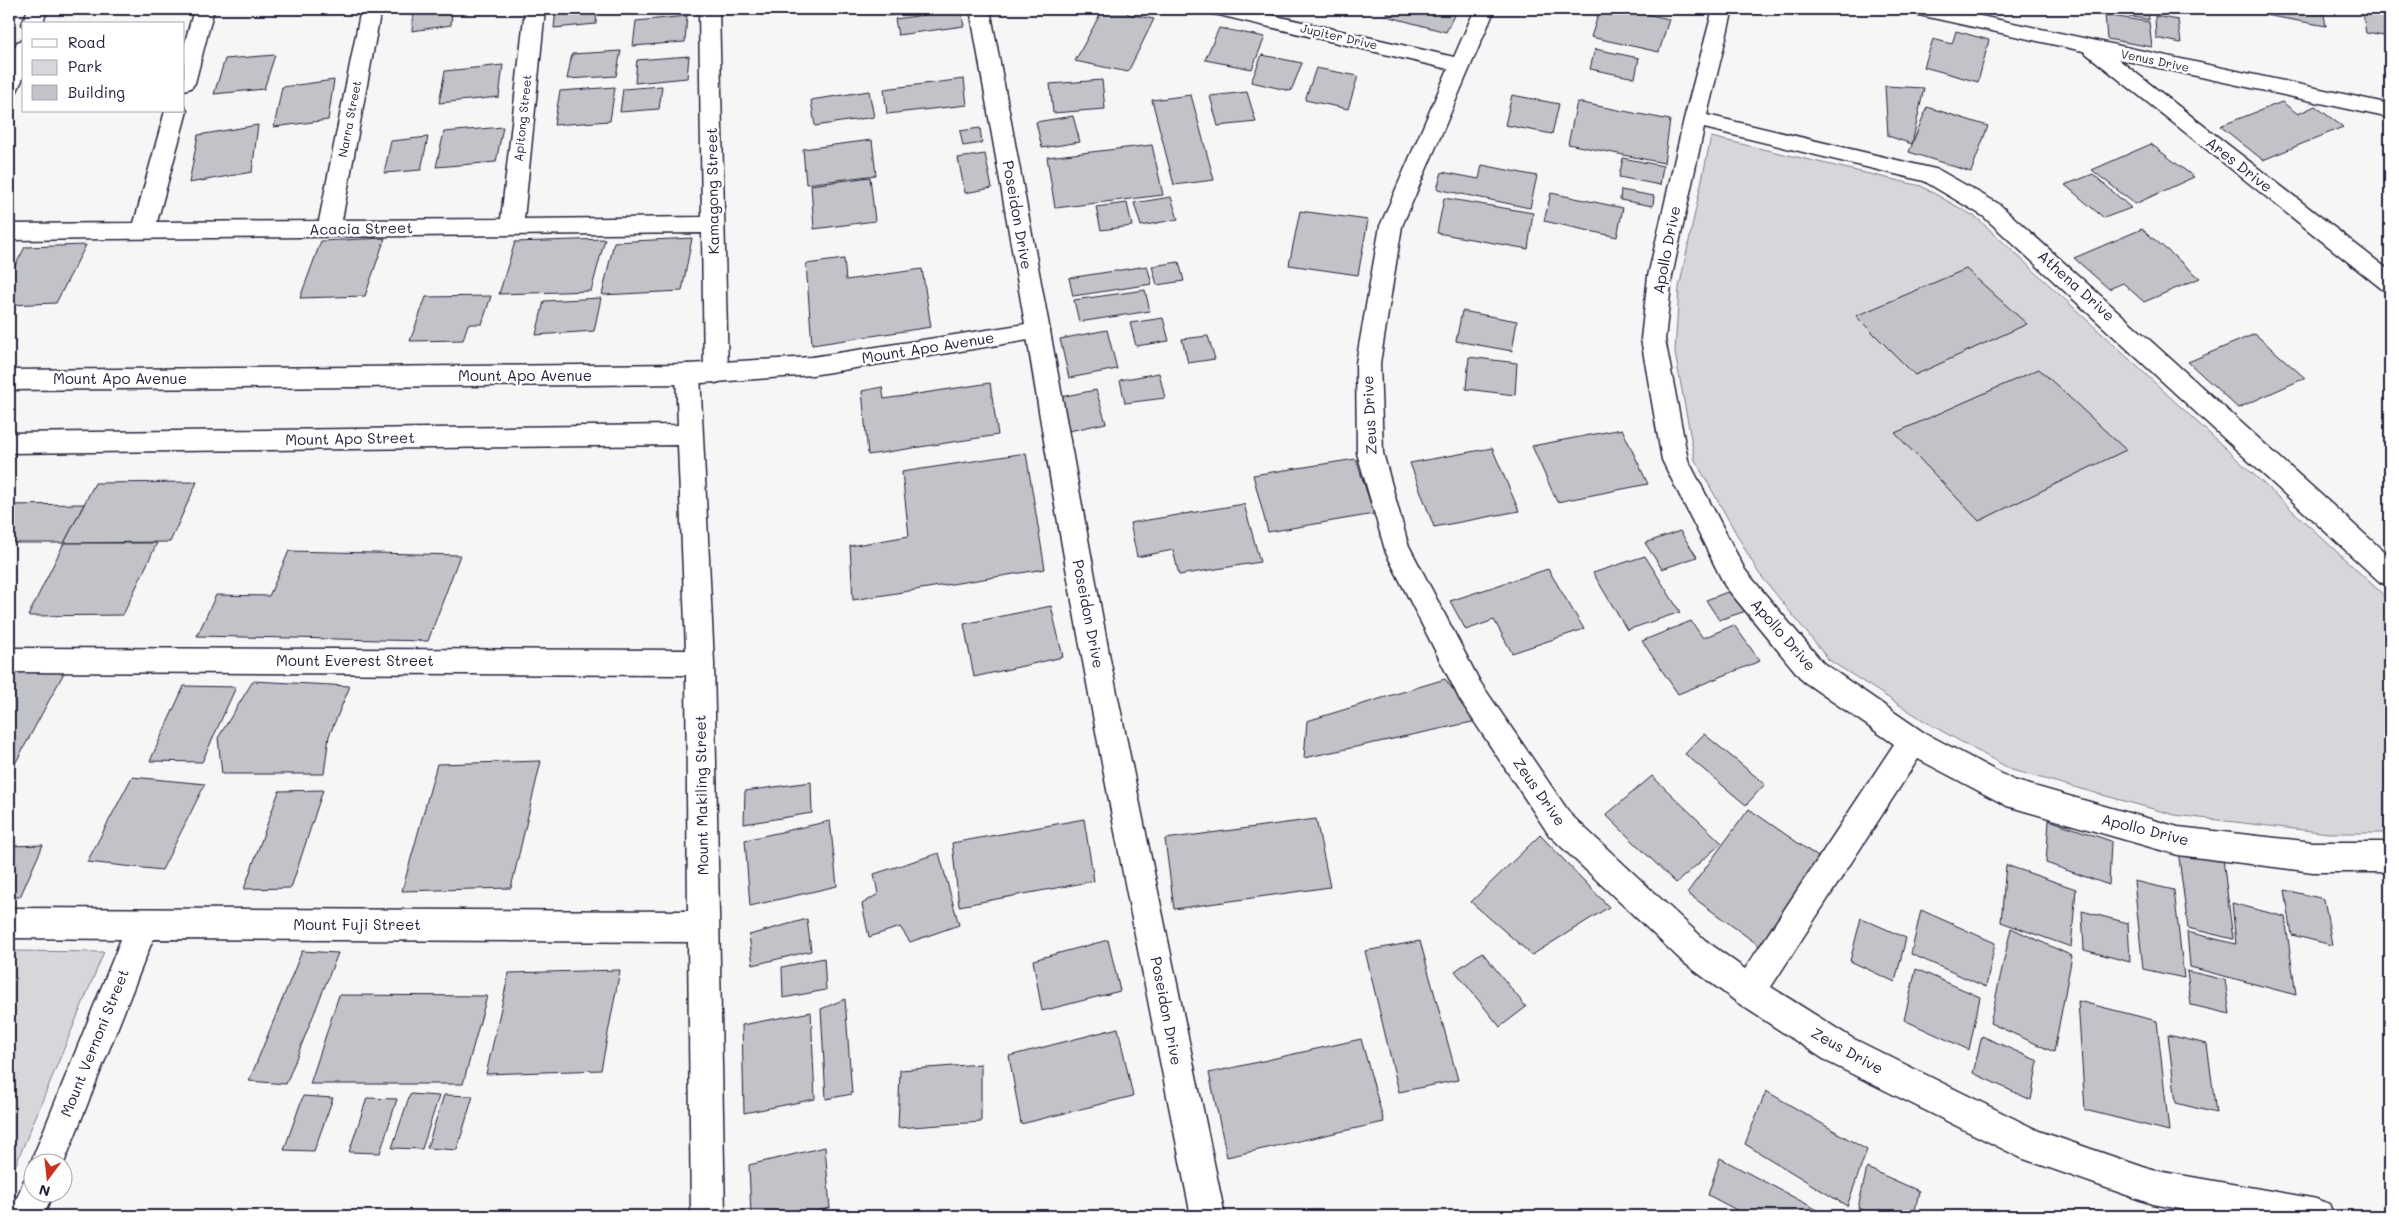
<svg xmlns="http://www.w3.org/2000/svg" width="2399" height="1225" viewBox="0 0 2399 1225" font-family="Mali,sans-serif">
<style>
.green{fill:#d7d7db;stroke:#7c7c8b}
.building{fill:#c2c2c9;stroke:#22223b}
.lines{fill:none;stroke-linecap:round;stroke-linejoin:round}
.minor-casing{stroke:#22223b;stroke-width:3}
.tertiary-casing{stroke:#22223b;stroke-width:3}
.minor{fill:#fff;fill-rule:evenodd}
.tertiary{fill:#fff;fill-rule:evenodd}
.labels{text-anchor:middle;stroke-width:5;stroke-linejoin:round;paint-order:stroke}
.far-street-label{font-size:12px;fill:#22223b;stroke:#fff}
.street-label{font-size:15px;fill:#22223b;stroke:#fff}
</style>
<rect width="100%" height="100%" fill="#f6f6f7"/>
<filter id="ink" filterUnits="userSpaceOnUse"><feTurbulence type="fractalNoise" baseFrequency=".02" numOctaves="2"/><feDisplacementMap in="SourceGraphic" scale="10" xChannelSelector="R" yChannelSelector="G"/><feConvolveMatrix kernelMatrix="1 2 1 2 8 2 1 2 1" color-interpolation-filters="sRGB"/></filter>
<g filter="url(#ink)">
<g class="green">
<path d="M1711 137 1921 186 1977 218 2390 601V833H2329L2175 815 2012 770 1931 725 1829 660 1758 572 1695 460 1675 353 1679 288Z"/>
<path d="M9 951 104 952 9 1181Z"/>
</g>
<g class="building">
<path d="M414 9H452L451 25 412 31Z"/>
<path d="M556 9H597L596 24 554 28Z"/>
<path d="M886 9H935L936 11 887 16Z"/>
<path d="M1103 9H1130L1127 14 1154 19 1128 72 1075 61Z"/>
<path d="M1390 9H1457L1446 32 1386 16Z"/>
<path d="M1600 9H1624L1669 19 1659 52 1591 37Z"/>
<path d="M2107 9H2148L2149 20 2107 12Z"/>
<path d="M2264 9H2323L2326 26 2265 15Z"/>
<path d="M2384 9H2390V37L2366 33 2362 11 2385 15Z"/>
<path d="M961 10 964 26 898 35 895 19Z"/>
<path d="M2105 15 2149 22 2152 47 2107 39Z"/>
<path d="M687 16 685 42 633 46 636 21Z"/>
<path d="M2155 16 2178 20 2181 43 2156 38Z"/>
<path d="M1219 28 1265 37 1252 69 1205 60Z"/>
<path d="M1956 31 1989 40 1978 82 1924 67 1933 39 1952 44Z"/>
<path d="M1595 49 1639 58 1635 78 1590 69Z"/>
<path d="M621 51 616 76 567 79 572 54Z"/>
<path d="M275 55 264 89 214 94 225 59Z"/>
<path d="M1262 55 1302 63 1291 91 1251 82Z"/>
<path d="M689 56 687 78 635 83 637 60Z"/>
<path d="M503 65 499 97 439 103 445 71Z"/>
<path d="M1316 68 1358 76 1348 109 1305 100Z"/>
<path d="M964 79 967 105 887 114 884 89Z"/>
<path d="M334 80 328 120 274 127 282 87Z"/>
<path d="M1102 80 1105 109 1053 113 1050 84Z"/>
<path d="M662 86 659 109 620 112 623 89Z"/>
<path d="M1885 86 1924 88 1912 144 1888 136Z"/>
<path d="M615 87 610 121 554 125 560 91Z"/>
<path d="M869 91 874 117 815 126 811 100Z"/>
<path d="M1247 92 1256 122 1218 126 1210 96Z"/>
<path d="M1191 95 1214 180 1174 185 1152 100Z"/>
<path d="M1512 95 1559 104 1552 134 1505 125Z"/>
<path d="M1577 102 1670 120 1664 163 1568 144Z"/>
<path d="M2282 102 2298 114 2315 106 2343 127 2263 160 2220 126Z"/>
<path d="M1927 107 1988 126 1971 172 1909 152Z"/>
<path d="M1073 116 1080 142 1042 148 1036 122Z"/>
<path d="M258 125 252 172 189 183 198 135Z"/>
<path d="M503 127 496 162 436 167 444 132Z"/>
<path d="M980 128 982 143 963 146 960 131Z"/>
<path d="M428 137 421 170 384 173 391 141Z"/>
<path d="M872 140 876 175 806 184 803 149Z"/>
<path d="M2151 144 2194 177 2135 204 2092 170Z"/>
<path d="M1152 145 1163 195 1055 208 1047 157Z"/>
<path d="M985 154 992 188 965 193 958 158Z"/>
<path d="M1623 158 1663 166 1660 185 1619 177Z"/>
<path d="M1482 165 1537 176 1530 208 1437 189 1442 172 1479 179Z"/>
<path d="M2093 174 2131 208 2104 218 2065 185Z"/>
<path d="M870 177 875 221 814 229 811 185Z"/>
<path d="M1621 190 1654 196 1653 206 1620 200Z"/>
<path d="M1551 193 1623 208 1617 237 1544 221Z"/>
<path d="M1171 197 1178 219 1141 226 1134 203Z"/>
<path d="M1444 198 1533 213 1528 249 1437 233Z"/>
<path d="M1127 203 1132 226 1101 230 1096 207Z"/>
<path d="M1300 211 1368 220 1358 275 1289 265Z"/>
<path d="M2142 229 2200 278 2144 302 2123 283 2109 289 2074 258Z"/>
<path d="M385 238 365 296 300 298 321 241Z"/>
<path d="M692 238 682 291 602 295 614 242Z"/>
<path d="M605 239 591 291 499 294 515 242Z"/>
<path d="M86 245 56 303 9 305V277L25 247Z"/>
<path d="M844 259 846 280 922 269 931 327 812 345 806 264Z"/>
<path d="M1179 262 1184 281 1157 285 1152 266Z"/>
<path d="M1147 266 1152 284 1073 296 1069 278Z"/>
<path d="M1966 269 2027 324 1915 375 1856 316Z"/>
<path d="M1145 290 1150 311 1079 322 1074 300Z"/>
<path d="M491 296 482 324H468L463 340 410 341 426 297Z"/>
<path d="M601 298 594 331 536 335 544 301Z"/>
<path d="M1462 311 1517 321 1512 351 1456 341Z"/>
<path d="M1163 318 1169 341 1136 346 1130 323Z"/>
<path d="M1107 330 1117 369 1069 378 1060 339Z"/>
<path d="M2255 334 2305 378 2238 408 2188 362Z"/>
<path d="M1208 336 1215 359 1188 363 1182 339Z"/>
<path d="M1469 357 1517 363 1515 395 1466 389Z"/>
<path d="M2039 369 2126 450 1979 521 1895 433Z"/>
<path d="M1159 373 1165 398 1125 403 1120 380Z"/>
<path d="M990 383 998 435 868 455 862 391 882 387 884 399Z"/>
<path d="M1096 390 1106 423 1069 431 1060 397Z"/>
<path d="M1622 429 1648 484 1557 502 1532 446Z"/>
<path d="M1492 448 1519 511 1434 527 1410 463Z"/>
<path d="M1026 453 1045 569 853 600 850 546 909 536 902 472Z"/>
<path d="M1356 459 1374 514 1268 532 1253 475Z"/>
<path d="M197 482 170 542 64 543 95 483Z"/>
<path d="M84 504 64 543H9V505Z"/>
<path d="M1244 504 1260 562 1179 575 1173 550 1137 557 1130 523Z"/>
<path d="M1680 531 1697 557 1662 569 1645 543Z"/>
<path d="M64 543H157L123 615 28 616Z"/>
<path d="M289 551 460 555 428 641 197 636 216 595 269 596Z"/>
<path d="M1645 556 1680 612 1627 630 1593 573Z"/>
<path d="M1548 569 1584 629 1512 653 1494 620 1466 630 1450 601Z"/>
<path d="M1741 587 1755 608 1719 620 1706 600Z"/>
<path d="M1051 606 1063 657 974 677 964 624Z"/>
<path d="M1691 621 1703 638 1734 625 1760 661 1678 694 1642 641Z"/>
<path d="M66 669 9 775V671Z"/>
<path d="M1445 679 1477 721 1304 758 1307 721Z"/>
<path d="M253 681 350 686 329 736 324 774H222L218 738Z"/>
<path d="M184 686 236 687 202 762 150 761Z"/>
<path d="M1704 734 1765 784 1746 805 1685 754Z"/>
<path d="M541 761 511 888 402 891 437 764Z"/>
<path d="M1652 776 1722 843 1676 883 1606 815Z"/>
<path d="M132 777 205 784 162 870 87 862Z"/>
<path d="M811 782 812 813 744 824 745 791Z"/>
<path d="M323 790 291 888 244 889 279 791Z"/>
<path d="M1749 809 1824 861 1764 949 1687 893Z"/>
<path d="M1084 819 1094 881 959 906 952 843Z"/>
<path d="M1316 819 1330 887 1174 909 1165 839Z"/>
<path d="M2049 820 2111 841 2109 885 2046 863Z"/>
<path d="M830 821 837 886 750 906 745 840Z"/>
<path d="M1540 835 1609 907 1532 955 1471 902Z"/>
<path d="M43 845 20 897H9V846Z"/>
<path d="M2178 850 2223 859 2233 939 2188 928Z"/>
<path d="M939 853 959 925 910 942 900 927 869 937 862 904 878 894 874 874Z"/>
<path d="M2006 865 2076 889 2071 947 2001 922Z"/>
<path d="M2134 881 2174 890 2184 978 2143 969Z"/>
<path d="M2285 890 2324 899 2332 945 2292 935Z"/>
<path d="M2232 903 2285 917 2296 995 2190 967 2187 932 2236 944Z"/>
<path d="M1921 910 1995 943 1986 987 1911 954Z"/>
<path d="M2082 911 2128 923 2130 962 2084 950Z"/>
<path d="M1861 918 1906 938 1895 982 1850 961Z"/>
<path d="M807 919 811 951 753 965 749 935Z"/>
<path d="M2011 928 2072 956 2054 1052 1990 1023Z"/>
<path d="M1108 940 1120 991 1042 1011 1033 960Z"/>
<path d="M1420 941 1458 1080 1399 1092 1365 951Z"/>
<path d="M302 951 338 953 286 1084 249 1081Z"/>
<path d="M1482 952 1526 1007 1500 1027 1455 971Z"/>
<path d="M824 958 826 990 783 998 782 967Z"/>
<path d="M1916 969 1980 997 1969 1050 1904 1020Z"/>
<path d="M620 970 601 1070 486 1074 509 973Z"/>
<path d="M2187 971 2225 980 2230 1014 2191 1005Z"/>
<path d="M339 995 487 996 463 1084H310Z"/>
<path d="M845 999 852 1094 826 1099 821 1009Z"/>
<path d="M2078 1001 2157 1021 2169 1131 2085 1110Z"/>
<path d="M811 1012 815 1099 744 1113 742 1025Z"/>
<path d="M1118 1028 1133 1096 1021 1124 1009 1056Z"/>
<path d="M2168 1035 2207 1044 2216 1113 2176 1103Z"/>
<path d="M1982 1036 2038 1061 2031 1100 1973 1073Z"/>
<path d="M1361 1039 1384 1122 1227 1157 1209 1073Z"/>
<path d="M981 1064V1122L898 1128 900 1070Z"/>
<path d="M1766 1091 1867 1150 1847 1206 1745 1144Z"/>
<path d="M410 1094 439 1096 422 1149 392 1148Z"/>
<path d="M444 1095 473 1096 457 1150 427 1148Z"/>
<path d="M303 1096 333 1098 314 1151 284 1150Z"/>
<path d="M367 1098 397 1099 380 1153 349 1152Z"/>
<path d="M825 1147 830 1208 794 1216H751L749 1165Z"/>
<path d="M1720 1158 1829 1216H1748L1708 1195Z"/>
<path d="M1867 1168 1919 1191 1914 1216H1876L1858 1208Z"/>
</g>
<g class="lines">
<g class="minor-casing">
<g id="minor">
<path d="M28 9H48L42 24H24V27L22 24Z"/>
<path d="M194 9H214L195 83 191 88 184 90V46Z"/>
<path d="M361 9H381L342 220 501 219 525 9H545L524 219 702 217 699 9H719L728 373 725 380 716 383 707 380 704 373 702 233 9 240V224L134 223 165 111H184V106L187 111 157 222 319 221Z"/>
<path d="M1209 9H1246L1454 57 1475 9H1495L1402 226 1380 363 1383 453 1408 544 1480 682 1571 815 1705 940 1745 969 1894 744 1803 681 1725 586 1662 460 1641 339 1648 276 1684 119 1713 9H1733L1707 115 1939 170 1999 204 2390 557V586L2380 582 1983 216 1924 181 1704 128 1672 276 1665 339 1688 460 1745 570 1823 663 1923 732 2013 780 2178 827 2313 842H2390V872H2313L2178 855 2007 806 1918 759 1771 987 1852 1038 2039 1131 2152 1170 2317 1199 2329 1204 2334 1216H2220L2152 1204 2021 1158 1828 1062 1738 1003 1683 962 1549 835 1460 700 1386 553 1357 453 1356 363 1380 226 1448 69 1219 15 1212 14Z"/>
<path d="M1909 9H1948L2390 104V118L2118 59 2390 271V292L2382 289 2083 51 1919 15 1912 14Z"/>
<path d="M24 40V76L16 93 9 95V60L17 42Z"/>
<path d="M1038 322 1047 325 1050 331 1111 664 1225 1216H1191C1132 922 1073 627 1026 331L1029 325Z"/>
<path d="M688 364 697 367 700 374 714 663 725 1216H691L688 942 153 939 62 1168V1162H32V1166L31 1162 121 939 9 938V908L688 911 686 675 9 672V648L686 650 678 445 9 453V433L678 425 676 374 679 367Z"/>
<path d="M32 1176V1192H53L44 1216H10L24 1180Z"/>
</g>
</g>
<g class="tertiary-casing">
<path id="tertiary" d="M970 9H990L1050 331 1047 337 812 375 688 384 9 390V370L688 364 812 357 1025 324Z"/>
</g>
<use href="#minor" class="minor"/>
<use href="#tertiary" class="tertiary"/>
</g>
</g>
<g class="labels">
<g class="far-street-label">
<text transform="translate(1339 37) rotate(13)" y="4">Jupiter Drive</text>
<text transform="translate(2155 61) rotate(12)" y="4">Venus Drive</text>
<text transform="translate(523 118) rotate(-84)" y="4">Apitong Street</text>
<text transform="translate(350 119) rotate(-79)" y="4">Narra Street</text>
</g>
<g class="street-label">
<text transform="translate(2239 165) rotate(38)" y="5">Ares Drive</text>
<text transform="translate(713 191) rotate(-91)" y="5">Kamagong Street</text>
<text transform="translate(1017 215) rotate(80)" y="5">Poseidon Drive</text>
<text transform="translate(361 229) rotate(-1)" y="5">Acacia Street</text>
<text transform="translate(1667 250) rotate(-79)" y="5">Apollo Drive</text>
<text transform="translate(2076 286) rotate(42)" y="5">Athena Drive</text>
<text transform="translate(928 348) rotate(-9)" y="5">Mount Apo Avenue</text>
<text x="525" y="381">Mount Apo Avenue</text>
<text x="120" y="384">Mount Apo Avenue</text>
<text transform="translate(1370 415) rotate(-93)" y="5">Zeus Drive</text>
<text transform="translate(350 439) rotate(-1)" y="5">Mount Apo Street</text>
<text transform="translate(1088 614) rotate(79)" y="5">Poseidon Drive</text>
<text transform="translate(1783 635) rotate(49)" y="5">Apollo Drive</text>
<text x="355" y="666">Mount Everest Street</text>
<text transform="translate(1539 792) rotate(55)" y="5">Zeus Drive</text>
<text transform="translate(702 795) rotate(-91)" y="5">Mount Makiling Street</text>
<text transform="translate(2145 830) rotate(14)" y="5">Apollo Drive</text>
<text x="357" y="930">Mount Fuji Street</text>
<text transform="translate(1166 1011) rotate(79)" y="5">Poseidon Drive</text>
<text transform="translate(95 1043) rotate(-68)" y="5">Mount Vernoni Street</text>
<text transform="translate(1847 1051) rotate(29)" y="5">Zeus Drive</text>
</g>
</g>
<rect width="2399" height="1225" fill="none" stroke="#fff" stroke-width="30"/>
<rect x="15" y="15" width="2369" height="1195" fill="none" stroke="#22223b" stroke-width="2" filter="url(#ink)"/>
<rect x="22" y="22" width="162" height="90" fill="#ffffff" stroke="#a7a7b1"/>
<rect x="32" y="39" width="25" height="8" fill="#ffffff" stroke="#a7a7b1"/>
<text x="68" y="48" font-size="15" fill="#22223b">Road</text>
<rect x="32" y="60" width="25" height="15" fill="#d7d7db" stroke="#a7a7b1"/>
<text x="68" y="72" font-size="15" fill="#22223b">Park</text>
<rect x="32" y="85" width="25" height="15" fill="#c2c2c9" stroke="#a7a7b1"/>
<text x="68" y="98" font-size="15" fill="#22223b">Building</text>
<g transform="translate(48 1178) rotate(195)"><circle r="24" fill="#ffffff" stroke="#a7a7b1"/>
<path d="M0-4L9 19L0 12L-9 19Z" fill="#c8321e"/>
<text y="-8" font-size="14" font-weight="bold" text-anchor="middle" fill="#22223b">N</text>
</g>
</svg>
